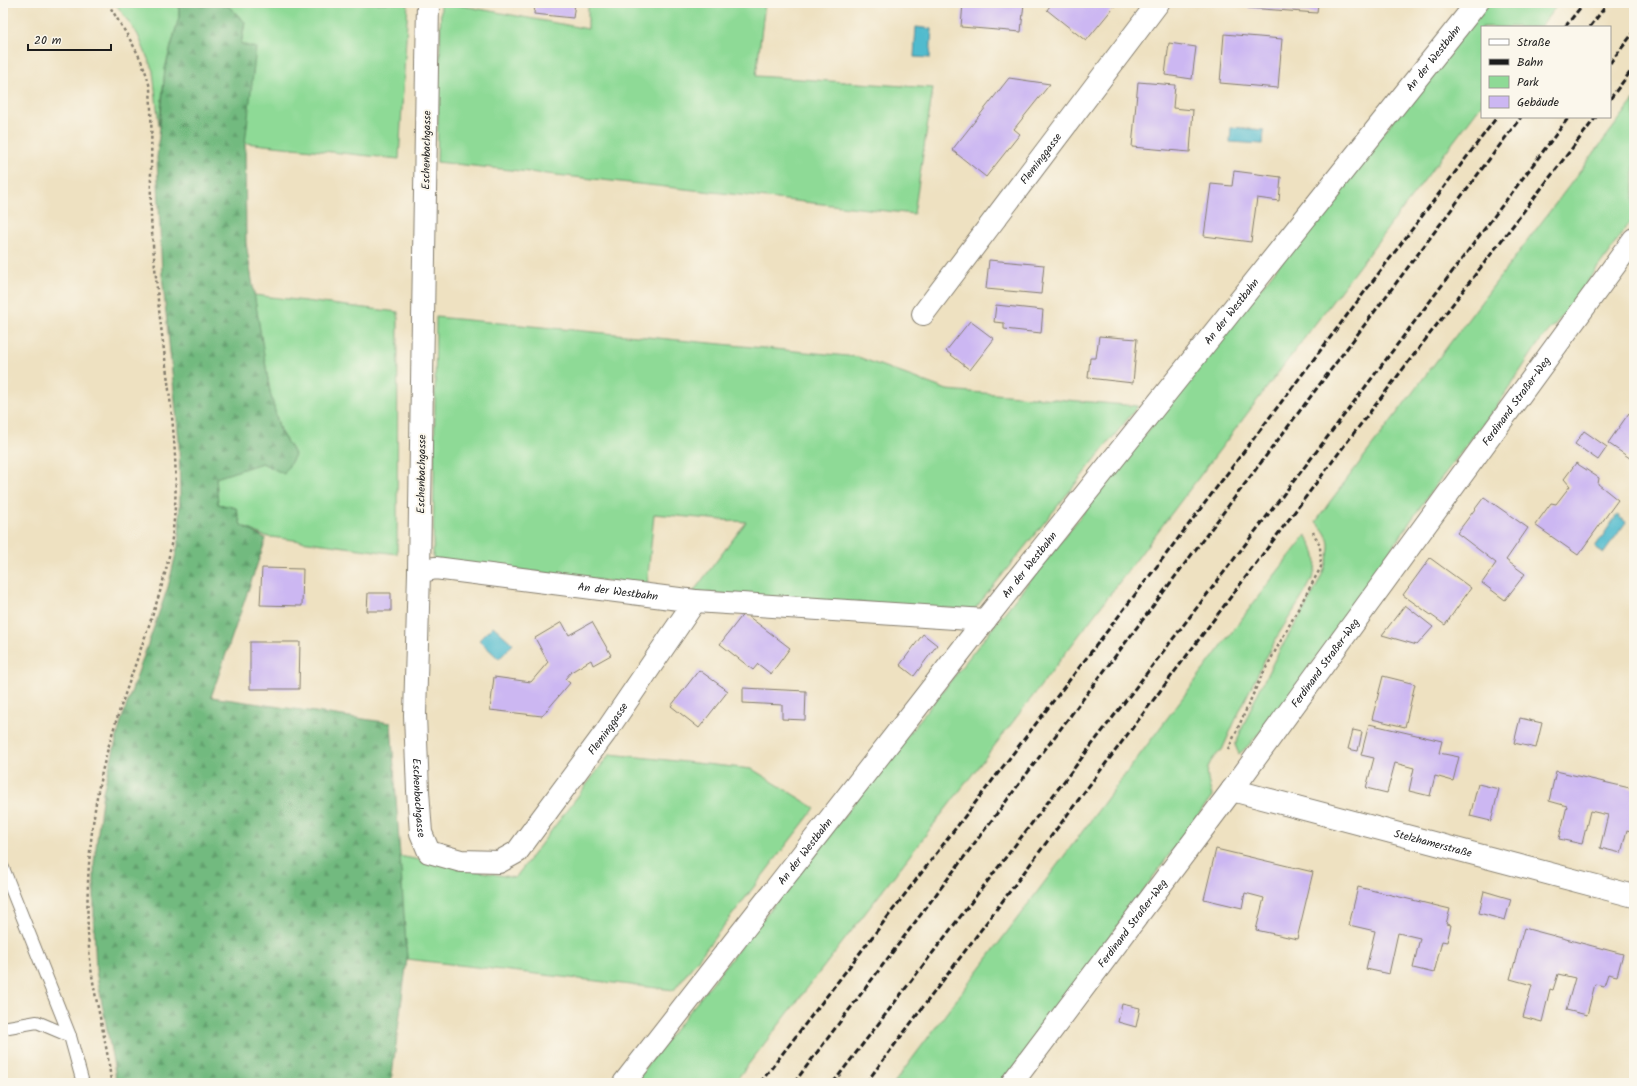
<svg xmlns="http://www.w3.org/2000/svg" width="1637" height="1086" viewBox="0 0 1637 1086" font-family="Kalam,sans-serif">
<style>
.green{fill:#8eda96;stroke:#557b59}
.forest{fill:url(#forest-firs);stroke:#476b4e}
.water{fill:#51bbce;stroke:#366c75}
.building{fill:#ccb7f2}
.lines{fill:none;stroke-linecap:round;stroke-linejoin:round}
.service-casing{stroke:#857e6e;stroke-width:14}
.minor-casing{stroke:#857e6e;stroke-width:24}
.path{stroke:#857e6e;stroke-width:2.5;stroke-dasharray:3 3;stroke-linecap:butt}
.service{stroke:#fff;stroke-width:12}
.minor{stroke:#fff;stroke-width:22}
.rail{stroke:#1c1c1c;stroke-width:3;stroke-dasharray:6 3;stroke-linecap:butt}
.labels{text-anchor:middle;stroke-width:4;stroke-linejoin:round;paint-order:stroke}
.street-label{font-size:11px;fill:#1c1c1c;stroke:#fbf7ec}
</style>
<defs>
<pattern id="forest-firs" width="22" height="20" patternUnits="userSpaceOnUse"><rect width="22" height="20" fill="#72ba7f"/><path d="M5 1l3.5 6h-7zM16 11l3.5 6h-7z" fill="#629f6d"/></pattern>
</defs>
<rect width="100%" height="100%" fill="#fbf7ec"/>
<filter id="ink" filterUnits="userSpaceOnUse"><feTurbulence type="fractalNoise" baseFrequency=".025" numOctaves="2"/><feDisplacementMap in="SourceGraphic" scale="8" xChannelSelector="R" yChannelSelector="G"/><feConvolveMatrix kernelMatrix="1 2 1 2 8 2 1 2 1" color-interpolation-filters="sRGB"/></filter>
<filter id="wash" filterUnits="userSpaceOnUse"><feTurbulence type="fractalNoise" baseFrequency=".012" numOctaves="4" result="noise"/><feDisplacementMap in="SourceGraphic" scale="16" xChannelSelector="R" yChannelSelector="G"/><feGaussianBlur stdDeviation="0.9" result="paint"/><feColorMatrix in="noise" values="0 0 0 0 0 0 0 0 0 0 0 0 0 0 0 0 0 1.4 0 .05"/><feComposite in="paint" operator="in"/></filter>
<g filter="url(#wash)">
<rect width="100%" height="100%" fill="#eee1c1"/>
<g class="green">
<path d="M115 3H179V17L165 69 159 126 153 71 138 35Z"/>
<path d="M225 3H408L399 159 245 143 241 44 245 22Z"/>
<path d="M441 3H447L588 29V3H765L756 76 933 88 914 214 437 162Z"/>
<path d="M1486 3H1559L1540 27H1482V104L1036 692 734 1083H633Z"/>
<path d="M1634 100V217L1565 313 1540 341 1497 406 1432 490 1305 674 1273 717 1248 746 1239 754 1235 745C1247 716 1260 687 1275 659 1290 630 1327 580 1329 548 1330 538 1323 529 1316 522L1329 503Z"/>
<path d="M254 295 398 312 397 554 264 536 241 525 236 508 218 504 216 477 262 462 295 455 280 431 270 392Z"/>
<path d="M436 317 858 357 947 390 1138 406 974 610 693 592 746 522 654 514 647 586 433 559Z"/>
<path d="M1306 535C1312 546 1318 557 1315 570 1311 588 1287 619 1277 637 1257 674 1239 711 1222 750 1203 765 1206 774 1212 796L1020 1060 1002 1083H894L1267 585Z"/>
<path d="M610 754 752 769 815 808 674 990 407 959 399 856 515 878Z"/>
</g>
<path class="forest" d="M179 3H225L245 22 241 44 256 48 245 143 246 243 270 392 280 431 295 455 284 474 262 463 216 478 218 504 236 508 241 525 266 539 211 697 391 723 407 959 391 1083H116L115 1072 96 971 94 924V863L103 792 121 721 168 587 179 541 180 495 179 440 162 274 157 158 165 69 179 17Z"/>
<g class="water">
<path d="M916 27 932 29 930 58 914 57Z"/>
<path d="M1231 127 1264 130 1263 144 1230 142Z"/>
<path d="M1617 515 1626 522 1604 553 1595 547Z"/>
<path d="M493 626 513 644 499 659 479 640Z"/>
</g>
<g id="blocks">
<g class="building">
<path d="M535 3H575L573 18 534 14Z"/>
<path d="M963 3H1024L1021 32 961 27Z"/>
<path d="M1052 3H1117L1086 41 1047 10Z"/>
<path d="M1248 3H1318L1317 13 1248 8Z"/>
<path d="M1224 34 1282 39 1278 88 1220 83Z"/>
<path d="M1169 43 1196 47 1192 79 1165 75Z"/>
<path d="M1009 78 1050 84 1014 129 1020 134 986 177 952 150Z"/>
<path d="M1138 82 1175 85 1173 108 1193 110 1190 152 1132 147Z"/>
<path d="M1234 171 1281 177 1279 201 1257 198 1251 242 1204 236 1211 184 1232 186Z"/>
<path d="M989 260 1044 265 1041 294 986 289Z"/>
<path d="M996 305 1043 310 1041 333 1004 329V323L994 322Z"/>
<path d="M970 321 994 339 970 370 946 351Z"/>
<path d="M1099 336 1137 339 1133 383 1088 378 1090 358H1096Z"/>
<path d="M1629 413 1634 417V461L1608 443Z"/>
<path d="M1584 431 1607 447 1598 460 1575 444Z"/>
<path d="M1576 463 1599 478 1598 484 1618 500 1578 555 1535 525 1551 503 1556 504 1570 486 1564 479Z"/>
<path d="M1484 497 1528 528 1506 560 1525 574 1505 600 1482 583 1496 563 1457 533Z"/>
<path d="M1430 558 1471 588 1445 625 1403 595Z"/>
<path d="M262 568 303 569 302 606 260 605Z"/>
<path d="M368 593H391V611H367Z"/>
<path d="M1405 605 1433 627 1417 645 1382 635Z"/>
<path d="M744 613 790 648 771 674 758 664 753 670 720 644Z"/>
<path d="M562 622 569 635 592 622 611 655 593 665 591 660 571 672 565 679 570 683 542 716 490 710 494 677 531 682 548 662 535 638Z"/>
<path d="M923 634 937 645 914 676 900 665Z"/>
<path d="M250 642H300L299 689H250Z"/>
<path d="M699 670 728 691 699 728 671 706Z"/>
<path d="M1383 676 1415 684 1405 727 1372 719Z"/>
<path d="M743 688 806 691 805 720 782 719V705L743 703Z"/>
<path d="M1520 718 1542 723 1536 748 1514 743Z"/>
<path d="M1369 724 1442 741 1439 753 1459 757 1453 781 1435 776 1430 796 1409 791 1414 768 1395 763 1387 793 1366 788 1374 758 1361 755Z"/>
<path d="M1353 730 1362 732 1358 751 1348 749Z"/>
<path d="M1556 771 1634 789V832L1627 830 1621 853 1600 848 1608 815 1590 811 1582 844 1559 839 1567 806 1549 801Z"/>
<path d="M1478 784 1499 789 1491 821 1470 816Z"/>
<path d="M1216 849 1313 872 1297 939 1256 930 1264 898 1245 893 1242 908 1204 899Z"/>
<path d="M1358 887 1450 909 1446 924 1451 925 1447 942 1442 941 1434 973 1413 968 1420 938 1398 933 1389 974 1366 969 1375 931 1349 925Z"/>
<path d="M1484 891 1511 899 1505 920 1479 913Z"/>
<path d="M1524 928 1623 954 1617 976 1608 974 1604 986 1595 984 1587 1015 1566 1010 1575 978 1558 974 1553 990 1550 989 1542 1022 1523 1017 1532 985 1510 979Z"/>
<path d="M1122 1004 1140 1008 1136 1027 1118 1022Z"/>
</g>
</g>
</g>
<g filter="url(#ink)">
<use href="#blocks" fill-opacity="0" stroke="#857e6e" stroke-width="1"/>
<g class="lines">
<g class="service-casing">
<g id="service">
<path d="M3 868 70 1036 83 1083"/>
<path d="M3 1028 37 1022 70 1036"/>
</g>
</g>
<g class="minor-casing">
<g id="minor">
<path id="s1" d="M428 3 419 572 415 715 418 791 421 833 429 852 461 861 499 862 517 852 605 733 695 601"/>
<path id="s2" d="M923 314 1158 3"/>
<path id="s3" d="M419 572 435 568 695 601 985 620"/>
<path id="s4" d="M1232 790 1634 896"/>
<path id="s5" d="M624 1083 985 620 1477 3"/>
<path id="s6" d="M1012 1083 1232 790 1634 239"/>
</g>
</g>
<g class="path">
<path d="M108 3C124 32 144 56 150 89 153 131 150 174 151 216 152 236 154 257 156 277 162 360 183 445 173 529 169 571 154 611 140 651 124 697 107 743 98 791 88 847 84 912 91 968 96 1007 108 1044 111 1083"/>
<path d="M1228 750 1260 679 1321 567 1320 546 1313 532"/>
</g>
<use href="#service" class="service"/>
<use href="#minor" class="minor"/>
<g class="rail">
<path d="M1565 27 1584 3"/>
<path d="M1590 27 1608 3"/>
<path d="M1610 63 1634 32"/>
<path d="M1610 99 1634 67"/>
<path d="M760 1083 1164 557 1497 117"/>
<path d="M794 1083 1521 117"/>
<path d="M833 1083 1329 435 1569 117"/>
<path d="M866 1083 1344 446 1596 117"/>
</g>
</g>
</g>
<g class="labels">
<g class="street-label">
<text dy="4" stroke="none"><textPath href="#s5" startOffset="1306">An der Westbahn</textPath></text>
<text transform="translate(426 150) rotate(-89)" y="4">Eschenbachgasse</text>
<text dy="4" stroke="none"><textPath href="#s2" startOffset="195">Fleminggasse</textPath></text>
<text dy="4" stroke="none"><textPath href="#s5" startOffset="982">An der Westbahn</textPath></text>
<text dy="4" stroke="none"><textPath href="#s6" startOffset="848">Ferdinand Straßer-Weg</textPath></text>
<text transform="translate(421 474) rotate(-89)" y="4">Eschenbachgasse</text>
<text dy="4" stroke="none"><textPath href="#s5" startOffset="658">An der Westbahn</textPath></text>
<text dy="4" stroke="none"><textPath href="#s3" startOffset="201">An der Westbahn</textPath></text>
<text dy="4" stroke="none"><textPath href="#s6" startOffset="524">Ferdinand Straßer-Weg</textPath></text>
<text dy="4" stroke="none"><textPath href="#s1" startOffset="1096">Fleminggasse</textPath></text>
<text dy="4" stroke="none"><textPath href="#s1" startOffset="795">Eschenbachgasse</textPath></text>
<text dy="4" stroke="none"><textPath href="#s4" startOffset="208">Stelzhamerstraße</textPath></text>
<text dy="4" stroke="none"><textPath href="#s5" startOffset="294">An der Westbahn</textPath></text>
<text dy="4" stroke="none"><textPath href="#s6" startOffset="200">Ferdinand Straßer-Weg</textPath></text>
</g>
</g>
<rect width="1637" height="1086" fill="none" stroke="#fbf7ec" stroke-width="16"/>
<rect x="1481" y="26" width="130" height="92" fill="#fbf7ec" stroke="#a29f99"/>
<rect x="1489" y="39" width="20" height="6" fill="#ffffff" stroke="#a29f99"/>
<text x="1517" y="46" font-size="12" fill="#1c1c1c">Straße</text>
<rect x="1489" y="59" width="20" height="6" fill="#1c1c1c" stroke="#a29f99"/>
<text x="1517" y="66" font-size="12" fill="#1c1c1c">Bahn</text>
<rect x="1489" y="76" width="20" height="12" fill="#8eda96" stroke="#a29f99"/>
<text x="1517" y="86" font-size="12" fill="#1c1c1c">Park</text>
<rect x="1489" y="96" width="20" height="12" fill="#ccb7f2" stroke="#a29f99"/>
<text x="1517" y="106" font-size="12" fill="#1c1c1c">Gebäude</text>
<path d="M28 44v6h83v-6" fill="none" stroke="#1c1c1c" stroke-width="2"/>
<text x="34" y="44" font-size="12" fill="#1c1c1c" stroke="#fbf7ec" stroke-width="3" paint-order="stroke">20 m</text>
</svg>
